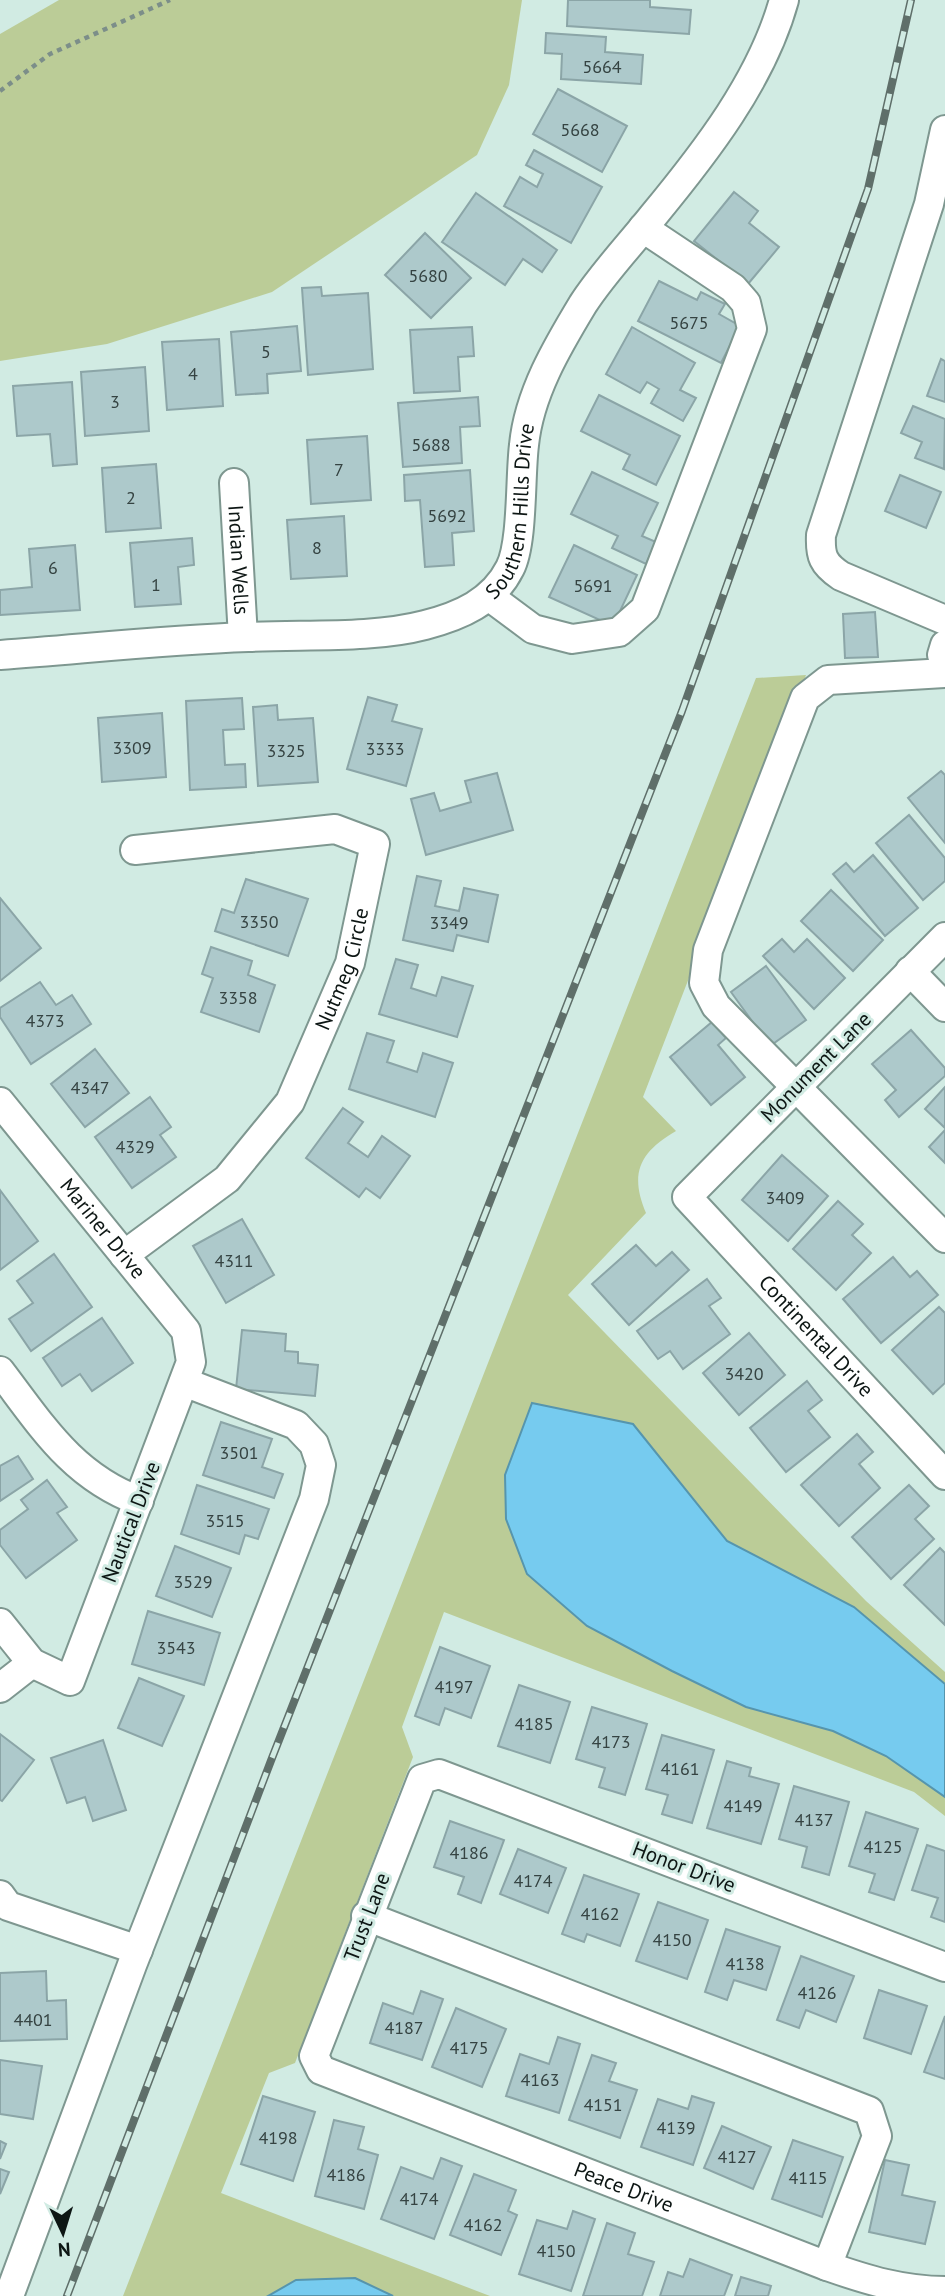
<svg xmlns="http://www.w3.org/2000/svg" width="945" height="2296" viewBox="0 0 945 2296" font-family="'PT Sans',sans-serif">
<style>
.green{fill:#bbcc97}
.water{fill:#76cbef;stroke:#5695ad;stroke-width:2}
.building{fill:#adc9cb;stroke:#8ba5a7;stroke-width:2}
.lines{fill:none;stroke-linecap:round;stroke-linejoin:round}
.minor-casing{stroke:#7e9790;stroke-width:32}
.path{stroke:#7c8e89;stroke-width:4.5;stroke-dasharray:5 5;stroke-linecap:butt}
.minor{stroke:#fff;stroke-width:28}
.rail-casing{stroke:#5f6f6a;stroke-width:8}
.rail{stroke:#d1ebe3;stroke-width:5;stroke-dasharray:16;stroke-linecap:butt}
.labels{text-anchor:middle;stroke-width:6;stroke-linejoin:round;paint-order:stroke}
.number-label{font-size:18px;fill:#354342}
.street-label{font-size:21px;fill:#0d1614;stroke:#d1ebe3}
</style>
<rect width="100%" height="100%" fill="#d1ebe3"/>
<g class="green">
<path d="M59 0H522L509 85 477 155 272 292 107 344 0 361V34Z"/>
<path d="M806 675 643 1097 676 1131C640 1152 629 1173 646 1213L568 1295 866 1601 945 1672V1816L914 1792 444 1612 402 1727 413 1757 295 2063 269 2073 221 2193 490 2296H123L756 678Z"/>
</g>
<g class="water">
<path d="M532 1403 633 1424 727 1541 854 1607 945 1684V1797L886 1756 833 1731 746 1707 672 1671 587 1626 527 1574 506 1519 505 1475Z"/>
<path d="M355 2278 393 2296H268L296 2280Z"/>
</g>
<g class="building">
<path d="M568 0H650V7L691 10 689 34 567 26Z"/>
<path d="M546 33 606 37 605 52 643 55 641 84 561 79 562 54 545 53Z"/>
<path d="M558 89 627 126 602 172 533 134Z"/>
<path d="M534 150 602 187 571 243 504 206 520 177 537 187 543 174 526 165Z"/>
<path d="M734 192 758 211 749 223 779 247 748 284 694 241Z"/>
<path d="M476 193 557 250 542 272 523 259 505 285 442 242Z"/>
<path d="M425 233 471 278 431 318 385 275Z"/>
<path d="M659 281 697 300 701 292 725 304 719 314 740 326 721 363 638 321Z"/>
<path d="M321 287 322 296 368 293 373 369 308 375 302 288Z"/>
<path d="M297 326 301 371 267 374 268 393 236 395 231 332Z"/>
<path d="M472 327 474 356 458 357 460 391 414 393 410 330Z"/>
<path d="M632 327 695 363 680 390 696 398 683 421 651 403 659 389 647 382 640 393 606 374Z"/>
<path d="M219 339 223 406 167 410 162 342Z"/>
<path d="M941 359 945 361V402L927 396Z"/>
<path d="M145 367 149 431 85 436 81 372Z"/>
<path d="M72 382 77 464 53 466 50 434 17 436 13 386Z"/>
<path d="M599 395 680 436 656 485 623 469 630 455 581 431Z"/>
<path d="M478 397 480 426 460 427 462 463 403 467 398 403Z"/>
<path d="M913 406 945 419 944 469 915 458 922 442 901 433Z"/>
<path d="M367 436 371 500 311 504 307 440Z"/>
<path d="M156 464 161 528 106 532 102 468Z"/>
<path d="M470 470 474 531 452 533 454 565 425 567 420 500 405 501 404 475Z"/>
<path d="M592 472 658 503 642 536 656 542 646 564 612 548 618 536 571 514Z"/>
<path d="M900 475 941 492 926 528 885 511Z"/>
<path d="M344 516 347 576 291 579 287 520Z"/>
<path d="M192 538 194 565 178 567 181 604 135 607 130 543Z"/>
<path d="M75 545 80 610 0 615V590L32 587 29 549Z"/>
<path d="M574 545 637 575 613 626 549 597Z"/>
<path d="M875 612 878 657 845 658 843 614Z"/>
<path d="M368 697 397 705 392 721 422 729 406 786 347 769Z"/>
<path d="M242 698 244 729 223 730 225 765 245 764 246 787 190 790 186 701Z"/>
<path d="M277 705 278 720 313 718 318 782 258 786 253 707Z"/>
<path d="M162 713 166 777 102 782 98 718Z"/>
<path d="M941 771 945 775V843L908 798Z"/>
<path d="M497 773 513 830 426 855 411 799 434 793 440 811 471 802 465 781Z"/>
<path d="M909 815 945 858V881L923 900 876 843Z"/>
<path d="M873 855 918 908 885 936 833 874 846 863 854 872Z"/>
<path d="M417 876 441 881 435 906 459 911 464 888 498 895 488 942 457 935 453 951 403 940Z"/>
<path d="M246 879 308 899 288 956 215 931 222 909 234 913Z"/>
<path d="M831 890 883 940 853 971 801 921Z"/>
<path d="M0 898 41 948 0 981Z"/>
<path d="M782 939 794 952 807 939 845 978 814 1009 763 956Z"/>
<path d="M211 947 252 961 248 975 275 985 259 1032 201 1012 213 978 202 974Z"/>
<path d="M396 959 418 965 411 988 436 996 442 977 473 986 457 1037 379 1014Z"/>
<path d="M766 966 806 1020 770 1046 731 992Z"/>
<path d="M40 982 56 1005 72 995 91 1024 31 1064 0 1017V1008Z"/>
<path d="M712 1022 726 1038 718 1045 745 1077 711 1105 670 1057Z"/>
<path d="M911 1030 945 1068V1076L899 1117 885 1100 896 1090 872 1064Z"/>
<path d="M367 1033 394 1041 387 1062 417 1072 423 1053 453 1063 435 1117 349 1089Z"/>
<path d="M95 1049 129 1093 85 1127 51 1084Z"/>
<path d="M945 1087V1128L925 1109Z"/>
<path d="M150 1097 171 1127 160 1135 176 1157 132 1188 95 1137Z"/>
<path d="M343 1108 363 1122 348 1143 368 1157 382 1136 410 1156 380 1198 366 1188 359 1197 306 1158Z"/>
<path d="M945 1130V1163L929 1147Z"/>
<path d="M782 1155 828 1196 788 1241 742 1200Z"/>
<path d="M0 1190 38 1241 0 1270Z"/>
<path d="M838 1201 863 1224 852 1235 871 1253 836 1290 793 1249Z"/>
<path d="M242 1219 274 1275 226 1303 193 1246Z"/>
<path d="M636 1245 656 1266 672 1252 689 1270 629 1325 592 1284Z"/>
<path d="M54 1254 92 1307 31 1351 9 1319 33 1303 17 1281Z"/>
<path d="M893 1257 910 1277 917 1271 938 1295 881 1343 843 1299Z"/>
<path d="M707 1279 721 1298 709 1306 730 1334 683 1369 670 1351 658 1359 637 1331Z"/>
<path d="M939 1307 945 1313V1383L933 1394 892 1350Z"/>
<path d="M102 1318 133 1363 92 1391 80 1374 62 1386 43 1358Z"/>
<path d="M242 1330 286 1334 285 1351 298 1352V1363L318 1365 315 1396 236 1389Z"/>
<path d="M749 1333 785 1375 739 1415 703 1373Z"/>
<path d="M807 1381 822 1400 808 1411 830 1437 786 1472 750 1428Z"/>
<path d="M221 1422 272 1439 262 1467 283 1474 274 1498 203 1475Z"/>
<path d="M857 1434 873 1452 859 1464 880 1488 839 1526 801 1485Z"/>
<path d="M18 1456 33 1479 0 1501V1466Z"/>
<path d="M47 1480 67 1507 57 1513 77 1540 26 1578 0 1545V1530L28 1509 21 1500Z"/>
<path d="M197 1485 269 1509 258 1539 245 1535 239 1554 181 1534Z"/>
<path d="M909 1485 929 1506 915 1519 934 1539 891 1579 852 1537Z"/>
<path d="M175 1546 231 1568 212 1617 156 1596Z"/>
<path d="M940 1548 945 1553V1625L904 1585Z"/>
<path d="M148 1611 220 1633 204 1685 132 1664Z"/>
<path d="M440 1647 490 1666 471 1718 445 1708 439 1725 415 1716Z"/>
<path d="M139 1678 184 1696 162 1746 118 1728Z"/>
<path d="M519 1685 570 1702 550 1763 498 1746Z"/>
<path d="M592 1707 647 1724 625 1795 599 1787 605 1768 576 1759Z"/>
<path d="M0 1734 34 1760 2 1801 0 1800Z"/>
<path d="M662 1735 714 1750 692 1823 662 1814 668 1795 646 1789Z"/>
<path d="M103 1740 126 1810 93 1821 85 1797 67 1803 51 1758Z"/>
<path d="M727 1761 751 1768 749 1776 779 1784 761 1844 707 1828Z"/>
<path d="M794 1786 849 1802 829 1875 802 1867 807 1847 779 1839Z"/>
<path d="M866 1812 918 1829 894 1900 869 1892 875 1874 849 1866Z"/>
<path d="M450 1821 504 1840 481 1903 458 1894 464 1877 434 1867Z"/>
<path d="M927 1845 945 1851V1922L931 1917 938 1898 912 1890Z"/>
<path d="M518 1849 566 1868 548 1913 500 1894Z"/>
<path d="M584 1875 639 1894 620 1946 587 1934 584 1942 562 1934Z"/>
<path d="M658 1902 708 1920 687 1979 636 1961Z"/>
<path d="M726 1929 780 1947 766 1990 734 1980 727 2000 705 1992Z"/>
<path d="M801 1956 854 1976 836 2022 806 2010 799 2028 777 2020Z"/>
<path d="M46 1971 47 2001 66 2000 67 2039 0 2041V1973Z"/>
<path d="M879 1990 927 2006 911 2054 864 2038Z"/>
<path d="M421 1991 443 1999 422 2060 370 2043 383 2003 413 2014Z"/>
<path d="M456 2008 506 2029 482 2087 432 2067Z"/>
<path d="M945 2016V2079L924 2072Z"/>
<path d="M558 2037 580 2044 559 2113 506 2096 520 2054 549 2064Z"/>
<path d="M592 2055 616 2063 609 2081 637 2090 620 2138 569 2120Z"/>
<path d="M0 2060 42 2066 33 2119 0 2114Z"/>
<path d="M263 2096 315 2112 293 2181 241 2164Z"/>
<path d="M692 2096 714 2103 693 2165 641 2147 658 2099 688 2109Z"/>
<path d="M334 2120 364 2127 358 2149 378 2155 364 2209 315 2196Z"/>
<path d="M722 2126 771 2147 753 2189 704 2168Z"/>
<path d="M793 2140 843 2157 822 2217 772 2199Z"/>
<path d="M0 2141 6 2144 0 2159Z"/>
<path d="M441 2158 462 2166 434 2239 381 2219 401 2167 433 2179Z"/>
<path d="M885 2160 909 2165 902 2195 935 2202 925 2244 869 2232Z"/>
<path d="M0 2169 9 2172 0 2194Z"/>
<path d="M474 2174 516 2190 508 2211 517 2215 501 2255 450 2235Z"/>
<path d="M573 2211 595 2219 571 2291 519 2274 537 2220 567 2229Z"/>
<path d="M607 2223 635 2233 628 2254 654 2262 642 2296H583Z"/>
<path d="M690 2259 732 2275 724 2296H660L668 2272 683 2277Z"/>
<path d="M741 2277 771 2286 768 2296H735Z"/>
</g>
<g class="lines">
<g class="minor-casing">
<g id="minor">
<path d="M945 130 929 204 821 535C820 556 823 564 841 576L945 620"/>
<path id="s1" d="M234 483 243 637"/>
<path d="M490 597 533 629 572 639 619 632 645 609 752 329 746 303 733 288 643 228"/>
<path id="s2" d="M0 655C83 649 165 640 248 637 303 634 372 639 425 625 460 616 493 602 510 568 523 543 520 476 524 445 529 394 557 347 583 304 603 273 630 245 653 216 705 153 762 80 784 0"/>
<path d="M942 655 945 645"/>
<path d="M945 673 828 680 805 698 708 950 704 983 716 1006 945 1238"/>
<path id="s3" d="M945 937 687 1197 945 1475"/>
<path d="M910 971 945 1007"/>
<path id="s4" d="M0 1102 186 1331 191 1362 70 1681 32 1663 0 1623"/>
<path id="s5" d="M124 1255 227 1179 290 1102 350 963 375 844 335 829 135 850"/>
<path d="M0 1371C42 1426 72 1476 139 1501"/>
<path d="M0 1688 32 1663"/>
<path d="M0 1895 8 1906 138 1950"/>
<path d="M366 1916 869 2111 877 2136 827 2266"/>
<path id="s6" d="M945 1967 439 1774 422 1779 314 2056 321 2070 827 2266C867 2280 903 2291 945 2291"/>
<path d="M9 2296 132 1965 314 1499 321 1465 314 1444 296 1425 184 1382"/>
</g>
</g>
<path class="path" d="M0 91 50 54 170 0"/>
<use href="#minor" class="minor"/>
<g class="rail-casing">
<path id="rail" d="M67 2296 272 1758 682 711 868 189 911 0"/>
</g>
<use href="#rail" class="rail"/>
</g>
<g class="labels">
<g class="number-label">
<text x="602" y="73">5664</text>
<text x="580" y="136">5668</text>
<text x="428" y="282">5680</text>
<text x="689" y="329">5675</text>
<text x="266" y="358">5</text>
<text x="193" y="380">4</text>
<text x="115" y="408">3</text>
<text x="431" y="451">5688</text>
<text x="339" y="476">7</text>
<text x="131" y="504">2</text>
<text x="447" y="522">5692</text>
<text x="317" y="554">8</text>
<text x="53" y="574">6</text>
<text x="156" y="591">1</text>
<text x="593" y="592">5691</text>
<text x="132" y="754">3309</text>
<text x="385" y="755">3333</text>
<text x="286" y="757">3325</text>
<text x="259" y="928">3350</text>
<text x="449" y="929">3349</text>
<text x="238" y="1004">3358</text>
<text x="45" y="1027">4373</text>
<text x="90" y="1094">4347</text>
<text x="135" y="1153">4329</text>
<text x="785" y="1204">3409</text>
<text x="234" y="1267">4311</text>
<text x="744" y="1380">3420</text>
<text x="239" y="1459">3501</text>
<text x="225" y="1527">3515</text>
<text x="193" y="1588">3529</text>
<text x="176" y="1654">3543</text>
<text x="454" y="1693">4197</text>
<text x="534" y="1730">4185</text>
<text x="611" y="1748">4173</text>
<text x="680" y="1775">4161</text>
<text x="743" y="1812">4149</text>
<text x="814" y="1826">4137</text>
<text x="883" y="1853">4125</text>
<text x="469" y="1859">4186</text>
<text x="533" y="1887">4174</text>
<text x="600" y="1920">4162</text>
<text x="672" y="1946">4150</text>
<text x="745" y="1970">4138</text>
<text x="817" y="1999">4126</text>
<text x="33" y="2026">4401</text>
<text x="404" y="2034">4187</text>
<text x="469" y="2054">4175</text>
<text x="540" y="2086">4163</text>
<text x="603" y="2111">4151</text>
<text x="676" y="2134">4139</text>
<text x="278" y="2144">4198</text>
<text x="737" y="2163">4127</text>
<text x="346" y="2181">4186</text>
<text x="808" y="2184">4115</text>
<text x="419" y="2205">4174</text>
<text x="483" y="2231">4162</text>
<text x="556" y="2257">4150</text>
</g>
<g class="street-label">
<text dy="7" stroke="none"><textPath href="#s2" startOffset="588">Southern Hills Drive</textPath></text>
<text dy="7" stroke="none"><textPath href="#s1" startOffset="77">Indian Wells</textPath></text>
<text dy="7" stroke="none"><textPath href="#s5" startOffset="371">Nutmeg Circle</textPath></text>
<text transform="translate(816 1067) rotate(-45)" y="7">Monument Lane</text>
<text dy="7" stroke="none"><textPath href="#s4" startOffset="163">Mariner Drive</textPath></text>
<text dy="7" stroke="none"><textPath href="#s3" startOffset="556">Continental Drive</textPath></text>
<text transform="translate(131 1522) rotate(-69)" y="7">Nautical Drive</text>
<text transform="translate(684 1867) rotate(21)" y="7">Honor Drive</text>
<text transform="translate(367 1917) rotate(-69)" y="7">Trust Lane</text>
<text dy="7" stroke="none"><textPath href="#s6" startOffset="1197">Peace Drive</textPath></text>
</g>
</g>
<g transform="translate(63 2233) rotate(176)" stroke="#d1ebe3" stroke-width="5" paint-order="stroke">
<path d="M0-5L12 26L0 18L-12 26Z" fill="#0d1614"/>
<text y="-10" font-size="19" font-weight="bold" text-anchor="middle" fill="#0d1614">N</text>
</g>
</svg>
